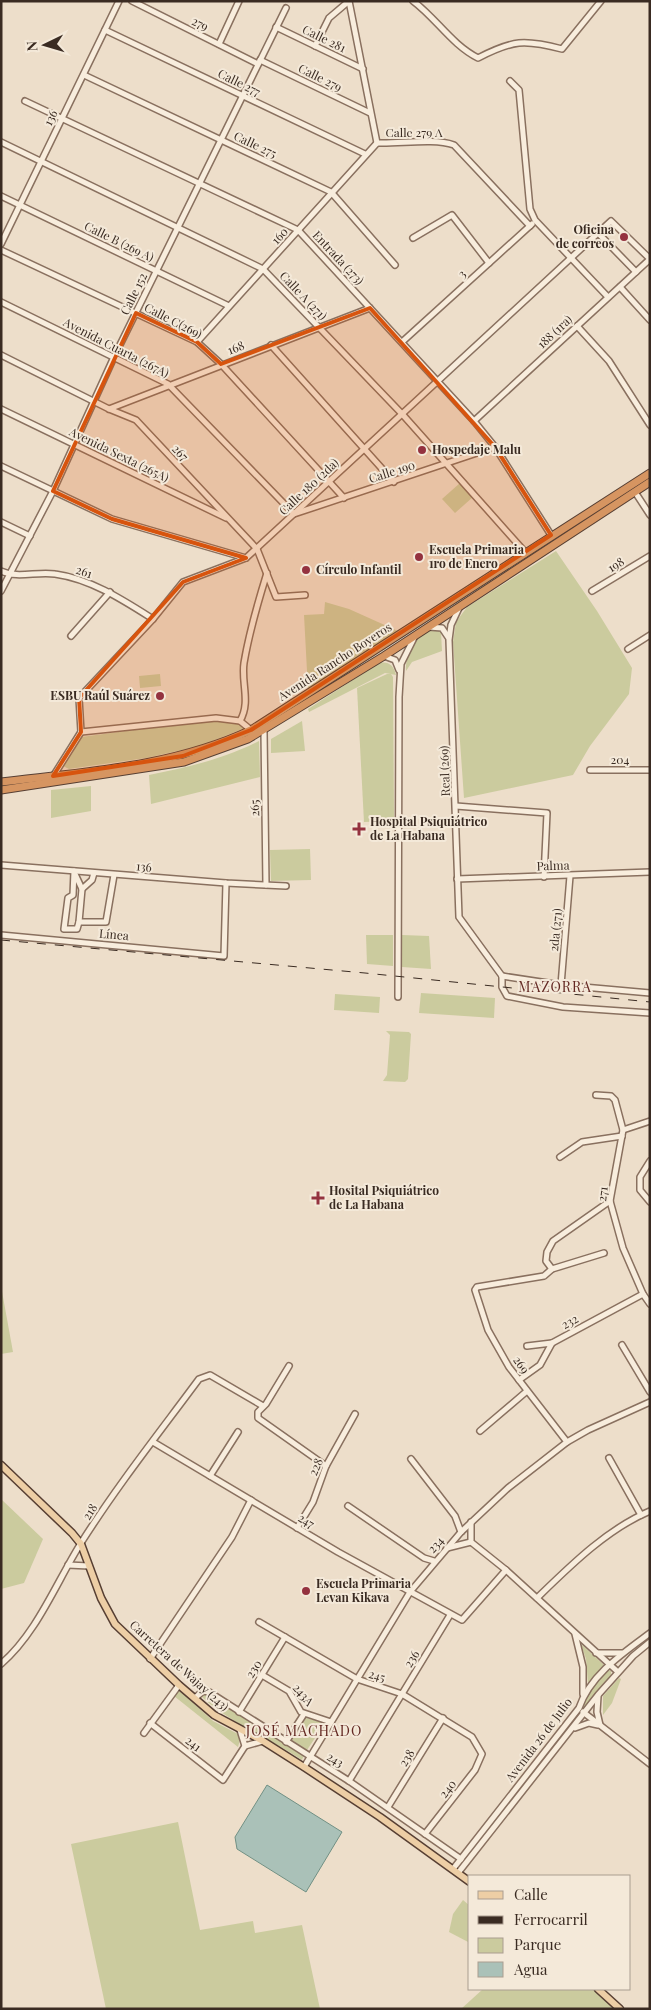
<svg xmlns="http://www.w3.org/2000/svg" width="651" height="2010" viewBox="0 0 651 2010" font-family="'Playfair Display',serif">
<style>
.green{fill:#cbcb9e}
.water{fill:#aac1b8;stroke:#719084}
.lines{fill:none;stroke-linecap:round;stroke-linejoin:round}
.minor-casing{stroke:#89705f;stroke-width:8}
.major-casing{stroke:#573f33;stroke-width:9}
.highway-casing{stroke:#573f33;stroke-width:9}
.minor{stroke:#f8eddd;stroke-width:5}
.major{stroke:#edcea5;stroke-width:6}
.highway{stroke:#d69561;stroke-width:7}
.rail{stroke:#3a2b22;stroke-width:1;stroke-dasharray:9 9;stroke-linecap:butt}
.marked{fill:#d7540e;fill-opacity:0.2;stroke:#d7540e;stroke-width:4;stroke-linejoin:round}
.poi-dot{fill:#94323f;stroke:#f4e9d9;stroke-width:2}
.labels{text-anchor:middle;stroke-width:4;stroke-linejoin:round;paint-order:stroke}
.street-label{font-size:12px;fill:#3a2b22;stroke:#f4e9d9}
.poi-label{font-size:12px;font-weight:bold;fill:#3a2b22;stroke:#f4e9d9;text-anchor:start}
.neighbourhood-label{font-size:14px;letter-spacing:1px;fill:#642923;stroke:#f4e9d9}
</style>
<rect width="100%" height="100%" fill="#eddeca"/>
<g class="green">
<path d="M460 483 473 497 455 513 442 499Z"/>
<path d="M556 551 597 611 632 668 629 694 590 746 573 775 464 798 453 642 456 622 467 607Z"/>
<path d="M325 602 349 609 398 631 308 690 304 615 324 614Z"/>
<path d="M437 630 441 632 442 651 412 662 406 671C405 653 418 630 437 630Z"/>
<path d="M379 663C389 661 394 666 396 675L385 673 309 712 308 709Z"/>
<path d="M160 674 161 686 140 688 139 676Z"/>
<path d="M387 674H391L393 677 394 821 364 822 357 688Z"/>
<path d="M216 719 242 723 245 728 200 746 146 758 69 769 63 766 81 737Z"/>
<path d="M302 721 305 751 271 753V739Z"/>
<path d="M259 741 260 777 151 804 149 775C188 767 224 759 259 741Z"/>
<path d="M91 786V811L51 818V790Z"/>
<path d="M310 849 311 880 271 881 270 850Z"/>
<path d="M366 935H393V966L367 964Z"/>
<path d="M402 935 429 936 431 969 402 967Z"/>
<path d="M421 993 495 998 494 1018 419 1013Z"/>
<path d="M335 994 380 997 379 1013 334 1010Z"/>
<path d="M386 1031 409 1032 411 1034 408 1079 405 1082 383 1081 387 1075 390 1035Z"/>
<path d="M1 1286 13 1352 1 1354Z"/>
<path d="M1 1499 43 1539 24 1583 1 1589Z"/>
<path d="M581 1644 604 1665 588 1684 586 1659Z"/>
<path d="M608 1670 611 1671V1675L585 1707 582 1705 587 1694Z"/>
<path d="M619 1678 621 1679 612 1703 603 1715V1696Z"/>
<path d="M178 1689 213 1721 238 1734 240 1740 238 1747 174 1696Z"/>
<path d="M205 1694 304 1755 302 1760C269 1738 232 1724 202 1697Z"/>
<path d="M306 1718 325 1723 307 1750 292 1740Z"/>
<path d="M178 1822 200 1930 253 1921 255 1933 302 1925 320 2009H106L71 1844Z"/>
<path d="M463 1900 470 1906V1943L449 1932 453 1914Z"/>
<path d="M483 1989H598L616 2009H461Z"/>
</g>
<path class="water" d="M267 1785 342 1832 306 1892 237 1849 235 1837Z"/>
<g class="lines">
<g class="minor-casing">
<g id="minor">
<path d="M132 1 258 64"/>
<path d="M349 1 377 143C401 144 433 138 454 145L530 226"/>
<path d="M413 1C436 18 452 45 478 58 513 40 524 39 562 49L601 1"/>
<path d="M276 27 363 69"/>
<path d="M105 30 365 154"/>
<path d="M219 44 239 1"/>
<path d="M315 46 329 18 349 1"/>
<path d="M260 60 370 113"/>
<path d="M84 75 331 192 395 265"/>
<path d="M510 81 519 90 530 209 535 220 608 297"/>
<path d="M25 101 298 230 474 421 495 447 551 535"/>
<path d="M1 142 263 269 403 415 525 552"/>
<path d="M1 196 229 306"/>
<path d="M598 233 636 272"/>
<path d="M413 238 452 215 489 263"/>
<path d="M1 244 119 1"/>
<path d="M1 250 197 342 221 364 344 498"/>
<path d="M620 287 650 320"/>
<path d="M1 302 168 384 294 514 495 447"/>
<path d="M577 326 609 361 650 425"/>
<path d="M197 342 377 143"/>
<path d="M402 342 532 224"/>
<path d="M271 345 394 482"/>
<path d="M1 355 109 409 136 420 257 549 276 597 305 595"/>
<path d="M1 409 226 518"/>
<path d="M109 409 370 308"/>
<path d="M1 466 112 519 246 558"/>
<path d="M635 492 650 515"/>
<path d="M1 522 30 536"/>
<path d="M1 571C18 579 37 571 55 574 91 579 123 600 153 619"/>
<path d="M1 591 53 491 114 357 286 8"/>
<path d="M592 591 650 556"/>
<path d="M459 608 451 625 449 640 459 917 502 976"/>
<path d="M429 627 442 628 448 637"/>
<path d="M71 636 110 592"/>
<path d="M628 649 650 635"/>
<path d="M384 656 395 660 399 670"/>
<path d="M240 721C251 702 241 683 244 663 249 633 258 602 267 573"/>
<path d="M264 731 266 885"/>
<path d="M81 732 216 718 240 721 251 730"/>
<path d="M590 770H650"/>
<path d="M54 775 81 732 79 698 153 619 183 582 246 558 611 221 650 259 474 421"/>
<path d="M456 806 547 813 544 877"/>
<path d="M1 865 226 883 286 886"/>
<path d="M74 871 73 895 68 898 64 929H77L79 922H106L114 875"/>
<path d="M75 874 82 889 92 880 94 873"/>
<path d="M457 879 650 872"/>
<path d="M79 922 82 889"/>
<path d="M1 935 224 956 226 883"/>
<path d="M502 976V987L507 996 563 1007 650 1013"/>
<path d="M502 976 561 985 650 993"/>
<path d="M561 985 570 876"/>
<path d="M398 997 399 697 401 664 414 638"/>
<path d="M596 1095 611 1096 615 1100 623 1130 610 1201 623 1248 643 1294 650 1304"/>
<path d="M623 1130 650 1121"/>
<path d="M560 1157 582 1142 622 1136"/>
<path d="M650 1161 640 1177V1190L650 1202"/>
<path d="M552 1269 546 1261 547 1252 553 1241 610 1201"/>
<path d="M622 1345 650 1392"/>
<path d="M527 1346 552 1343"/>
<path d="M289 1366 266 1404 258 1412V1418L326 1466"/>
<path d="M519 1380 540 1365 552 1343 643 1294"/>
<path d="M480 1431 527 1391"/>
<path d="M153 1442 338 1552 462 1620 506 1570"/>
<path d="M567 1442 509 1367 488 1330 475 1290 477 1287 544 1276 552 1269 604 1253"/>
<path d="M609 1458 641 1515"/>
<path d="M411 1459 455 1516 461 1532"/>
<path d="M210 1476 238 1432"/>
<path d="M348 1506 424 1558 434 1561"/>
<path d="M471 1522V1542L506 1570 618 1672"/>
<path d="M297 1528 313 1502 326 1466 355 1414"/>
<path d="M447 1548 471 1542"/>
<path d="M68 1565 89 1566"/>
<path d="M537 1598C570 1566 607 1529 650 1511"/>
<path d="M259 1622 357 1679 402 1694 472 1737 482 1754 475 1770 425 1834"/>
<path d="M575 1634 583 1667V1694"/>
<path d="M596 1653H622"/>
<path d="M150 1659 232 1537 251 1500"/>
<path d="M1 1664C37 1633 56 1583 81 1543 117 1486 159 1433 199 1379L210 1375 263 1406"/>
<path d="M262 1675 289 1691 301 1712 331 1722"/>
<path d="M598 1696 597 1712 600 1725"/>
<path d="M195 1698 203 1691 209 1692 349 1781 461 1859"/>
<path d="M239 1712 285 1637"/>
<path d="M583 1712 650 1764"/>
<path d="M150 1723 223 1780 245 1746 240 1730"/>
<path d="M575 1728 589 1723 598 1725"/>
<path d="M144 1733 179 1685"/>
<path d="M286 1742 304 1714"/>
<path d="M245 1746 263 1741"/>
<path d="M304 1767 410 1592 461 1532 508 1488 567 1442 588 1430 650 1402"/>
<path d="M349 1781 450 1615"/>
<path d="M388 1807 443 1718"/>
<path d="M453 1869 579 1708C590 1675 623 1653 650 1633"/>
<path d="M458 1873 598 1695 633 1656 650 1642"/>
</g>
</g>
<g class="major-casing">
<g id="major">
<path d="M1 1465 72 1533 81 1544 101 1598 115 1624 179 1685 214 1715 263 1741 304 1767 380 1817 470 1882"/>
<path d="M598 1989 620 2009"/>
</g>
</g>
<g class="highway-casing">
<g id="highway">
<path d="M1 782C83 772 173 767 251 730L650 473"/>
<path d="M1 790 184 762 248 739 384 656 650 482"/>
</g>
</g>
<use href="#minor" class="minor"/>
<use href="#major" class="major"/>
<use href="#highway" class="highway"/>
<path class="rail" d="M1 940 365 973 650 1002"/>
</g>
<path class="marked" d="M370 308 495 447 551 535 251 730 183 756 53 776 81 732 79 698 183 582 246 558 112 519 53 491 136 313 197 342 221 364Z"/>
<g class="poi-dot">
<circle cx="624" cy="237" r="5"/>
<circle cx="422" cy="450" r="5"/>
<circle cx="419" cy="557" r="5"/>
<circle cx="306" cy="570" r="5"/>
<circle cx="160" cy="696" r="5"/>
<path d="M356.5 821.5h5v5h5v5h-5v5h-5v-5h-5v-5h5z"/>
<path d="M315.5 1190.5h5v5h5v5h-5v5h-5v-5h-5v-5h5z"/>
<circle cx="306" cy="1591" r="5"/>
</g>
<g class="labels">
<g class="street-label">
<text transform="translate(200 24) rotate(26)" y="4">279</text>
<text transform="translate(324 39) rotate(26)" y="4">Calle 281</text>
<text transform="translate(320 78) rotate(26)" y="4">Calle 279</text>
<text transform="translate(239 83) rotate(26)" y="4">Calle 277</text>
<text transform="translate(51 118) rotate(-64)" y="4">136</text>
<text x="414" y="137">Calle 279 A</text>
<text transform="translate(255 145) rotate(25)" y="4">Calle 275</text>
<text transform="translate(280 236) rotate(-48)" y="4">160</text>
<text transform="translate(119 242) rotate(26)" y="4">Calle B (269 A)</text>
<text transform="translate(338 258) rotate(47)" y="4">Entrada (273)</text>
<text transform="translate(462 274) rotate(-42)" y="4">3</text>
<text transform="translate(134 294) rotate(-64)" y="4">Calle 152</text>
<text transform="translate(303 296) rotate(46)" y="4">Calle A (271)</text>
<text transform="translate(173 321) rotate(27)" y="4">Calle C(269)</text>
<text transform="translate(555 332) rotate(-43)" y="4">188 (1ra)</text>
<text transform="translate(116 348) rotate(27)" y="4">Avenida Cuarta (267A)</text>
<text transform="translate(236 348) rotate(-21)" y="4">168</text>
<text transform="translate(180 453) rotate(47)" y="4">267</text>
<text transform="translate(119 455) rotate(26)" y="4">Avenida Sexta (265A)</text>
<text transform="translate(392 472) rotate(-18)" y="4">Calle 190</text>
<text transform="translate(309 487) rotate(-43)" y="4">Calle 180 (2da)</text>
<text transform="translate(616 565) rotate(-32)" y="4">198</text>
<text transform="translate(84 572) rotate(18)" y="4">261</text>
<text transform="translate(335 662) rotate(-33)" y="4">Avenida Rancho Boyeros</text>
<text x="620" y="764">204</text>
<text transform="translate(445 771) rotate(-92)" y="4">Real (269)</text>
<text transform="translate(255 808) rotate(-91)" y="4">265</text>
<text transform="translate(553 866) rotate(-2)" y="4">Palma</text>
<text transform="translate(144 867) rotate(5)" y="4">136</text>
<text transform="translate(556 930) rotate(-85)" y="4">2da (271)</text>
<text transform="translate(114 935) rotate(5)" y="4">Línea</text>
<text transform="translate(603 1194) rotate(-83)" y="4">271</text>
<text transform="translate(570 1322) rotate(-29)" y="4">232</text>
<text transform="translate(521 1365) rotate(55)" y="4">269</text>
<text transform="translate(316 1467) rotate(-67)" y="4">228</text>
<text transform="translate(90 1512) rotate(-57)" y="4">218</text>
<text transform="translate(306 1521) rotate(31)" y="4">247</text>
<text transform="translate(436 1545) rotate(-48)" y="4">234</text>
<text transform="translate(412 1659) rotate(-58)" y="4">236</text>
<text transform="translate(179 1666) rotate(42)" y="4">Carretera de Wajay (243)</text>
<text transform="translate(254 1669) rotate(-58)" y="4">230</text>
<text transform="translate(377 1676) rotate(17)" y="4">245</text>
<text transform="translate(303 1695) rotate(50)" y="4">243A</text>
<text transform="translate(539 1740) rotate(-53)" y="4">Avenida 26 de Julio</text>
<text transform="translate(193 1744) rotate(38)" y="4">241</text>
<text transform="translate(407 1758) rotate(-58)" y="4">238</text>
<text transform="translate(335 1760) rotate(32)" y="4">243</text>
<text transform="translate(448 1789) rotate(-52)" y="4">240</text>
</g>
<g class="poi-label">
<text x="614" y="234" text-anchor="end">Oficina<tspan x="614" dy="14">de correos</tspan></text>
<text x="432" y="454">Hospedaje Malu</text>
<text x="429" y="554">Escuela Primaria<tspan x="429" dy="14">1ro de Enero</tspan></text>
<text x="316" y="574">Círculo Infantil</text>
<text x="150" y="700" text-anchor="end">ESBU Raúl Suárez</text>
<text x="370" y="826">Hospital Psiquiátrico<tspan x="370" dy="14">de La Habana</tspan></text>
<text x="329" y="1195">Hosital Psiquiátrico<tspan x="329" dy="14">de La Habana</tspan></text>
<text x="316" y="1588">Escuela Primaria<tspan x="316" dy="14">Levan Kikava</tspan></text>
</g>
<g class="neighbourhood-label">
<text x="555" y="992">MAZORRA</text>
<text x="304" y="1736">JOSÉ MACHADO</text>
</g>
</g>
<rect width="651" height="2010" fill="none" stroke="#3a2b22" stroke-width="5"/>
<rect x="468" y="1875" width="162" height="115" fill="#f4e9d9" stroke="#aa9d90"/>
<rect x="478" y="1891" width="25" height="8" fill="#edcea5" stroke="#aa9d90"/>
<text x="514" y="1900" font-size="15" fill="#3a2b22">Calle</text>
<rect x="478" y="1916" width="25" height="8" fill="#3a2b22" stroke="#aa9d90"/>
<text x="514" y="1925" font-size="15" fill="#3a2b22">Ferrocarril</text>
<rect x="478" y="1938" width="25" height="15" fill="#cbcb9e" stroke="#aa9d90"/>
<text x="514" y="1950" font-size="15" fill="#3a2b22">Parque</text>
<rect x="478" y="1962" width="25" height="15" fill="#aac1b8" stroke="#aa9d90"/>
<text x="514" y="1975" font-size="15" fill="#3a2b22">Agua</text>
<g transform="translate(45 45) rotate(265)" stroke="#f4e9d9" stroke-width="4" paint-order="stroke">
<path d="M0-4L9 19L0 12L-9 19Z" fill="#3a2b22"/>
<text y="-8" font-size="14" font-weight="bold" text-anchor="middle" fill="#3a2b22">N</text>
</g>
</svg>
